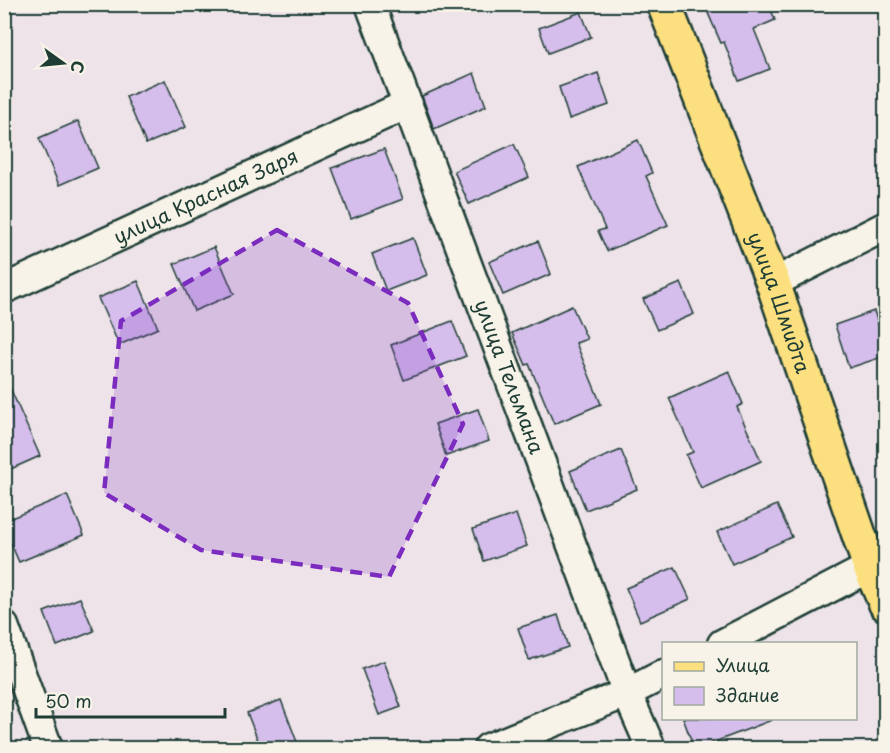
<svg xmlns="http://www.w3.org/2000/svg" width="890" height="753" viewBox="0 0 890 753" font-family="'Playpen Sans',sans-serif">
<style>
.building{fill:#d5bdec;stroke:#1f3d34;stroke-width:1.5}
.lines{fill:none;stroke-linecap:round;stroke-linejoin:round}
.minor-casing{stroke:#1f3d34;stroke-width:33}
.primary-casing{stroke:#1f3d34;stroke-width:38}
.minor{stroke:#f7f3e8;stroke-width:28}
.primary{stroke:#fce080;stroke-width:33}
.marked{fill:#7b2cbf;fill-opacity:0.2;stroke:#7b2cbf;stroke-width:4.5;stroke-dasharray:12 8;stroke-linejoin:round}
.labels{text-anchor:middle;stroke-width:4.5;stroke-linejoin:round;paint-order:stroke}
.street-label{font-size:20px;fill:#1f3d34;stroke:#f7f3e8}
</style>
<rect width="100%" height="100%" fill="#ede3e9"/>
<filter id="ink" filterUnits="userSpaceOnUse"><feTurbulence type="fractalNoise" baseFrequency=".0167" numOctaves="2"/><feDisplacementMap in="SourceGraphic" scale="12" xChannelSelector="R" yChannelSelector="G"/><feConvolveMatrix kernelMatrix="1 2 1 2 8 2 1 2 1" color-interpolation-filters="sRGB"/></filter>
<g filter="url(#ink)">
<g class="building">
<path d="M727 4H769L775 20 754 29 770 69 739 81 724 42 721 43 708 13Z"/>
<path d="M581 12 591 37 548 53 539 28Z"/>
<path d="M474 73 486 106 434 129 422 96Z"/>
<path d="M598 73 609 105 569 119 559 87Z"/>
<path d="M165 80 186 127 146 144 126 97Z"/>
<path d="M78 121 98 168 59 185 39 138Z"/>
<path d="M638 140 652 173 646 176 668 225 607 251 598 231 605 229 578 167Z"/>
<path d="M514 144 529 177 469 204 454 171Z"/>
<path d="M384 149 403 199 351 219 332 168Z"/>
<path d="M413 238 427 275 386 291 372 254Z"/>
<path d="M538 241 551 274 503 295 489 262Z"/>
<path d="M214 247 234 294 194 311 174 264Z"/>
<path d="M138 281 158 328 119 345 98 298Z"/>
<path d="M681 283 694 314 657 330 643 299Z"/>
<path d="M572 306 587 339 576 343 601 404 554 424 529 364 526 365 512 333Z"/>
<path d="M874 311 885 344V356L849 368 835 325Z"/>
<path d="M452 321 466 356 404 380 391 345Z"/>
<path d="M729 371 743 404 737 407 761 461 701 488 686 455 693 452 669 398Z"/>
<path d="M4 374 40 456 4 472Z"/>
<path d="M478 409 489 441 446 456 435 424Z"/>
<path d="M621 450 637 489 586 510 570 471Z"/>
<path d="M67 495 84 535 19 562 4 528V521Z"/>
<path d="M777 505 792 537 732 564 717 532Z"/>
<path d="M516 514 527 546 484 561 473 529Z"/>
<path d="M675 567 690 599 640 621 626 588Z"/>
<path d="M80 598 94 631 57 646 44 612Z"/>
<path d="M558 615 568 647 529 660 518 628Z"/>
<path d="M384 661 401 707 379 715 362 669Z"/>
<path d="M281 700 297 742 281 748H261L247 713Z"/>
<path d="M683 718H772V720L699 748H694Z"/>
</g>
<g class="lines">
<g class="minor-casing">
<g id="minor">
<path id="s1" d="M370 4 627 693 651 748"/>
<path d="M773 283 886 226"/>
<path id="s2" d="M4 289 408 104"/>
<path d="M4 626 48 748"/>
<path d="M722 644 870 567"/>
<path d="M488 748 627 693 664 674"/>
</g>
</g>
<g class="primary-casing">
<g id="primary">
<path id="s3" d="M664 4 773 283 870 567 886 604"/>
</g>
</g>
<use href="#minor" class="minor"/>
<use href="#primary" class="primary"/>
</g>
</g>
<path class="marked" d="M277 230 408 303 463 424 389 577 201 550 104 493 121 321Z"/>
<g class="labels">
<g class="street-label">
<text dy="7" stroke="none"><textPath href="#s2" startOffset="222">улица Красная Заря</textPath></text>
<text dy="7" stroke="none"><textPath href="#s3" startOffset="320">улица Шмидта</textPath></text>
<text dy="7" stroke="none"><textPath href="#s1" startOffset="398">улица Тельмана</textPath></text>
</g>
</g>
<rect width="890" height="753" fill="none" stroke="#f7f3e8" stroke-width="24"/>
<rect x="12" y="12" width="866" height="729" fill="none" stroke="#1f3d34" stroke-width="2" filter="url(#ink)"/>
<rect x="662" y="642" width="195" height="78" fill="#f7f3e8" stroke="#a1aaa0" stroke-width="1.5"/>
<rect x="674" y="662" width="30" height="9" fill="#fce080" stroke="#a1aaa0" stroke-width="1.5"/>
<text x="716" y="672" font-size="18" fill="#1f3d34">Улица</text>
<rect x="674" y="687" width="30" height="18" fill="#d5bdec" stroke="#a1aaa0" stroke-width="1.5"/>
<text x="716" y="702" font-size="18" fill="#1f3d34">Здание</text>
<g transform="translate(63 63) rotate(105)" stroke="#f7f3e8" stroke-width="4.5" paint-order="stroke">
<path d="M0-4.5L10 22L0 15L-10 22Z" fill="#1f3d34"/>
<text y="-9" font-size="16" font-weight="bold" text-anchor="middle" fill="#1f3d34">С</text>
</g>
<path d="M36 708v9h189v-9" fill="none" stroke="#1f3d34" stroke-width="3"/>
<text x="45" y="708" font-size="18" fill="#1f3d34" stroke="#f7f3e8" stroke-width="4.5" paint-order="stroke">50 m</text>
</svg>
